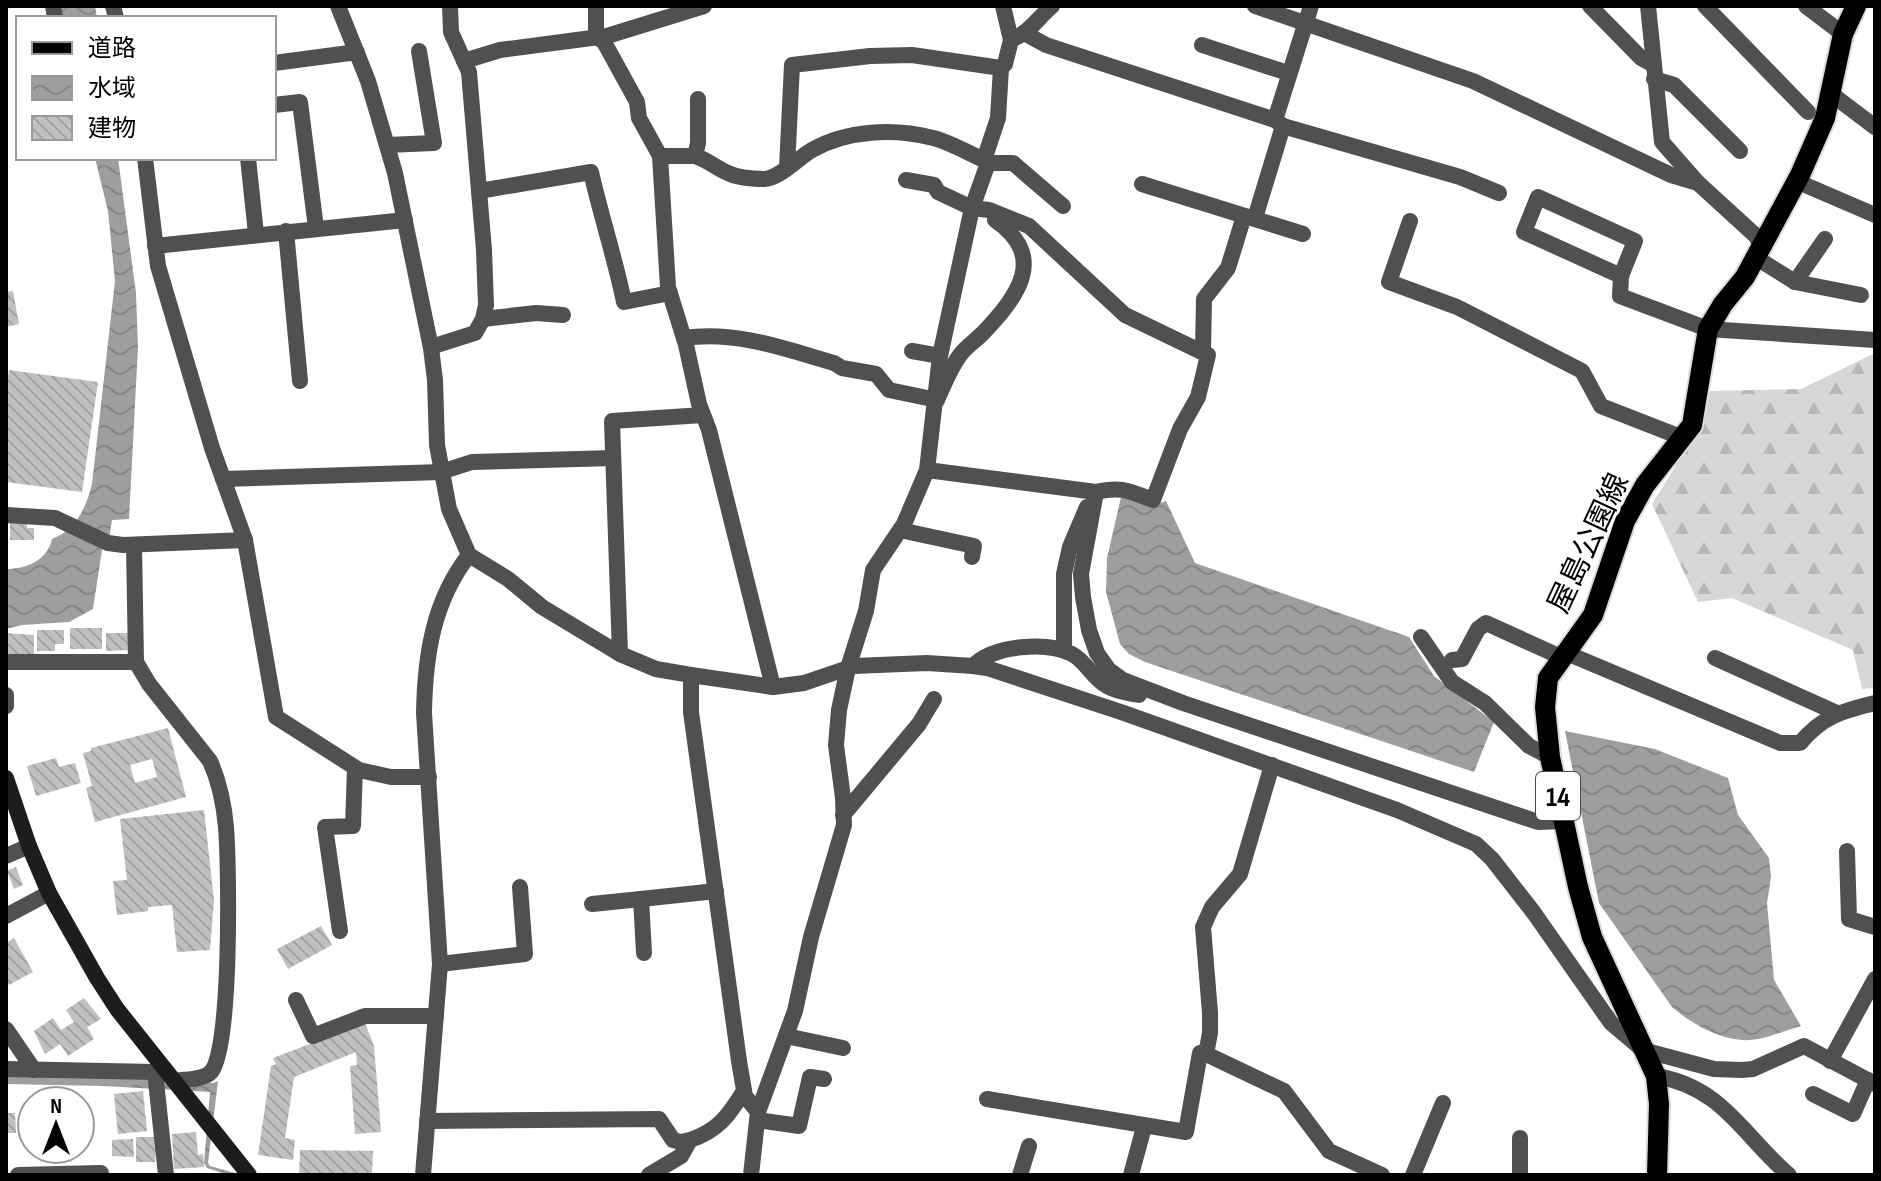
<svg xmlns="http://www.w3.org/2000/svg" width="1881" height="1181" viewBox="0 0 1881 1181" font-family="'Sofia Sans Condensed','Noto Sans JP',sans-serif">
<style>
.forest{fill:url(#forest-firs)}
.water{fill:url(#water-waves)}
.building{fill:url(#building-back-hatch);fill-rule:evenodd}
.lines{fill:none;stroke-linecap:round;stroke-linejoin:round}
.primary-casing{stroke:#dbdbdb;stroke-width:24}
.minor{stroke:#505050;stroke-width:16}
.secondary{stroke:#1d1d1d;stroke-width:16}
.primary{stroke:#000;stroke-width:20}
.labels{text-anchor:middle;stroke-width:6;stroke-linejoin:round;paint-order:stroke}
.shield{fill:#fff;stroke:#4c4c4c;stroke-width:2}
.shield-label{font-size:28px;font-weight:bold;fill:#000}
.street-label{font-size:30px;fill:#000;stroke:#fff}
</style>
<defs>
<pattern id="forest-firs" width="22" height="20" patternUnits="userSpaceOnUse" patternTransform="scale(2)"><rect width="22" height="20" fill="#d7d7d7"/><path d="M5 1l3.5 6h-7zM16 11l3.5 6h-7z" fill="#b7b7b7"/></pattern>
<pattern id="water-waves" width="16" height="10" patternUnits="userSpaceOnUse" patternTransform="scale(2)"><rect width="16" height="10" fill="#9e9e9e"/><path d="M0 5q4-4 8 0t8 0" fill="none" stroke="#868686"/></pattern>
<pattern id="building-back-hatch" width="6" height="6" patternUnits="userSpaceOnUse" patternTransform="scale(2)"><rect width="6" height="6" fill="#c0c0c0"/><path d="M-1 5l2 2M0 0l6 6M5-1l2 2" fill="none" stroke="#a3a3a3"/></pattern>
</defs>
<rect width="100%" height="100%" fill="#fff"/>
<path class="forest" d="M1875 353V688L1862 689 1853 650 1732 598 1698 602 1652 504 1694 436 1710 391 1801 389Z"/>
<g class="water">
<path d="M59 6H95L97 18H62Z"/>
<path d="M95 158H118L136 293 138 347 129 519 112 520 109 539 102 550 93 609 69 622 22 625 6 629V569C26 569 47 561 52 539 76 530 86 508 92 484L115 281 108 211Z"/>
<path d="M1122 493 1152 506 1166 501 1195 563 1409 637 1434 676 1494 722 1474 772 1145 662 1129 654 1120 644 1106 592 1107 558Z"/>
<path d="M1565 731 1655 749 1728 778 1738 815 1769 858 1771 877 1767 903 1774 980 1801 1026C1787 1030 1773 1036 1758 1039 1729 1045 1694 1026 1672 1007L1599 903Z"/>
<path d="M6 1075 130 1077 213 1083 218 1081 208 1163 210 1166 242 1175H229L207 1168 204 1163 210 1092 104 1086 6 1084Z"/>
</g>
<g class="building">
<path d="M13 291 19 324 6 327V292Z"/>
<path d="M9 370 98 382 82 492 6 482V389Z"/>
<path d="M10 522H27V528H34V540H10Z"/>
<rect x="70" y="628" width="32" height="21"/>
<path d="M37 630H64V644H55V651H37Z"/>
<path d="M6 633 34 635V654H6Z"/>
<path d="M106 633H131V650L106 651Z"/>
<path d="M168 728 186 797 95 822 86 788 92 786 83 753 91 751V748ZM152 759 157 777 135 783 130 765Z"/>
<path d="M56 758 59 767 75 763 81 783 36 796 27 766Z"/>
<path d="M204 810 214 900 210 950 177 952 172 905 148 907V911L117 915 113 881 127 880 120 819Z"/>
<path d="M16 867 23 885 14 889 7 871Z"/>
<path d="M321 926 332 945 288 969 277 949Z"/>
<path d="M14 938 33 972 9 985 6 980V943Z"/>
<path d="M84 998 101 1019 87 1027 94 1039 68 1056 60 1044 45 1054 34 1031 53 1018 61 1030 74 1022 66 1010Z"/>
<path d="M365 1023 374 1046 381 1132 355 1134 350 1066 357 1065 356 1052 294 1077 285 1138 295 1140 293 1160 258 1155 271 1066 276 1064 273 1058Z"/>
<path d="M143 1091 147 1131 118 1134 114 1094Z"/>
<path d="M6 1113H15L16 1133H6Z"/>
<path d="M196 1132 198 1155 203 1154 204 1167 174 1169 172 1134Z"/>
<path d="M136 1137H157L155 1162H136Z"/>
<path d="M133 1139 134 1157 112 1156V1140Z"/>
<path d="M300 1150 373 1151 372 1175H299Z"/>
</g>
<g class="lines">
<g class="primary-casing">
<path id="primary" d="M1657 1175 1659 1104 1656 1076 1592 937 1578 887 1550 757 1545 707 1548 678 1593 615 1625 521 1645 485 1692 425 1708 329 1723 304 1745 277 1800 175 1825 118 1843 34 1856 6"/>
</g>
<g class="minor">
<path d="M53 6 55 18"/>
<path d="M113 6 116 18"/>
<path d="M338 6 368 81 395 173 431 348 435 380 437 445 449 509 469 555 508 579 542 607 620 654 656 669 691 675 773 687 804 683 854 666 927 663 973 666 987 668 1121 712 1397 810 1476 844 1492 859 1534 913 1611 1023 1643 1050 1714 1069 1742 1070 1753 1069 1804 1046 1875 1084"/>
<path d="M596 6V36L604 42 637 102 639 118 660 156H695"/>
<path d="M1003 6 1011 40"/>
<path d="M1255 6 1473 81 1671 175 1698 183"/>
<path d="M1590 6 1641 58 1652 64"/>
<path d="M1648 6 1662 142 1698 183 1756 236 1761 246"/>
<path d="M1705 6 1808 112"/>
<path d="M1806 6 1843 34"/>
<path d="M1026 34 1046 45 1275 120"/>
<path d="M1202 45 1288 73"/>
<path d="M464 61 500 50 607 36 704 6"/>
<path d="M274 63 357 52"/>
<path d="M1654 79 1674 85 1740 151"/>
<path d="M1830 93 1875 127"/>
<path d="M698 99V143L695 156C708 160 716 168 728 173 738 178 753 179 765 179 780 178 798 158 812 150 847 130 894 128 933 138 950 142 968 153 984 160"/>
<path d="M274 105 300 102 316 228"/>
<path d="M1283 126 1460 177 1499 193"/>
<path d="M387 145 434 143 419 51"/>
<path d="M660 156 668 287 686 345 699 404 709 430 773 687"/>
<path d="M145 158 158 266 212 448 245 540 276 717 359 770 391 777H429"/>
<path d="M248 158 256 234"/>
<path d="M988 163H1013L1063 206"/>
<path d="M787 168 792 65 870 56 912 55 1001 68"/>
<path d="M906 180 934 185 938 192 972 208 989 210 1029 226 1125 315 1208 355 1198 397 1180 429 1153 500C1129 491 1121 486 1096 492L927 470"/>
<path d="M1796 181 1875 215"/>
<path d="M1142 184 1303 234"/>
<path d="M479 191 591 172C601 216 615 258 624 302L670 293"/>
<path d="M1255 218 1283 126 1275 120 1311 6"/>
<path d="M1410 221 1389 282 1457 307 1582 371 1601 406 1683 438"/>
<path d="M286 231 300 381"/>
<path d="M155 246 405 220"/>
<path d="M1755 257 1795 282 1825 239"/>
<path d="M1621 276 1524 232 1538 197 1635 241 1621 276 1620 296 1708 329 1875 340"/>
<path d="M1795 282 1861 295"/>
<path d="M483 319 536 313 563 315"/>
<path d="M684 338C735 330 785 349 834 363L842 368 876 374 889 390 937 400C944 385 950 368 960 355 966 347 975 341 983 333 1018 296 1048 257 995 220"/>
<path d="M431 347 475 333 483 319 486 305 484 250 469 72 451 32 450 6"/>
<path d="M1203 350 1204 299 1228 268 1244 216"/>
<path d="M912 351 940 356"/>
<path d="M223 479 441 472 472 462 613 458"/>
<path d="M1096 492 1081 574 1083 597 1089 630 1097 653 1109 670 1123 680 1183 703 1538 822 1563 821"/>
<path d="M6 515 55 518 108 543 123 545 245 540"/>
<path d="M900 530 974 546 972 557"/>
<path d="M1421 637 1452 682 1485 703 1529 746 1550 757"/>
<path d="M1064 650V574L1070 547 1087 507"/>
<path d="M1564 652 1780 743H1800C1823 716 1842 711 1875 703"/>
<path d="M620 654 612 421 703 415"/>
<path d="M1715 658 1837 713"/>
<path d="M1452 660 1462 659 1478 629 1486 623 1561 657"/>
<path d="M6 662H136L134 545"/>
<path d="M136 662 149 684 210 761C219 781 224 805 226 827 229 865 232 1048 211 1072 204 1080 185 1079 175 1081"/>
<path d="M973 666C994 645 1047 641 1072 654 1085 661 1092 676 1104 684 1113 691 1128 693 1139 695"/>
<path d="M691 675V712L739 1061 745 1096 758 1112 751 1175"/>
<path d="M6 695V706"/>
<path d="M1272 765 1240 874 1212 907 1203 927 1210 1013V1033L1206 1054 1284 1091 1329 1151 1382 1175"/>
<path d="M843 815 919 724 934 699"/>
<path d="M1847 851 1849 919 1875 927"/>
<path d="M6 856 29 846"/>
<path d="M592 904 641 899"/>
<path d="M6 916 49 893"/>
<path d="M340 931 325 827 353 826 355 768"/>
<path d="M644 953 641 899 716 891"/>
<path d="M440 964 525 954 520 887"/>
<path d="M296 1000 313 1036 365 1016H436"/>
<path d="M6 1029 34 1070"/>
<path d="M786 1036 843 1048"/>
<path d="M1830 1061 1875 979"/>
<path d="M6 1069 155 1072 163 1067"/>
<path d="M155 1072 166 1175"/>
<path d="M1656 1076C1723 1087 1743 1136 1789 1175"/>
<path d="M1813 1094 1853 1114 1868 1080"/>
<path d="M987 1099 1186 1132 1200 1053 1206 1054"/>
<path d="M758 1112 795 1011 811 937 844 825 843 798 836 745 839 710 848 668 866 611 873 570 904 524 927 470 940 356 972 208 988 163 984 160 998 118 1001 68 1005 64 1011 40C1029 33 1038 18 1052 6"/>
<path d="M758 1120 799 1126 810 1077 824 1079"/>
<path d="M427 1121 659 1119 673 1140 681 1142 690 1140"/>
<path d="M18 1175 101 1173"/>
<path d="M423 1175 440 964 424 713C425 656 433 601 469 555"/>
<path d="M649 1175 681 1156 690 1140C718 1131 729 1115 744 1091"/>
<path d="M1020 1175 1029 1146"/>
<path d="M1131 1175 1144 1127"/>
<path d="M1413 1175 1443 1103"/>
<path d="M1520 1175V1138"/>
</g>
<path class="secondary" d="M6 778 29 846 49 893 97 978 117 1009 249 1175"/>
<use href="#primary" class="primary"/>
</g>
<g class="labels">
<rect class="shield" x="1536" y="772" width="44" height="48" rx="6"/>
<g class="shield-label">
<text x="1558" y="806">14</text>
</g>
<g class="street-label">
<text transform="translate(1588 543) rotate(-65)" y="10">屋島公園線</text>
</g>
</g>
<rect width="1881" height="1181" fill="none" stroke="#000000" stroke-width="16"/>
<rect x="16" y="16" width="260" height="144" fill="#ffffff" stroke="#999999" stroke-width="2"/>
<rect x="32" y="42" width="40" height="12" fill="#000000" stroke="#999999" stroke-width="2"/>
<text x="88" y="56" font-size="24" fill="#000000">道路</text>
<rect x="32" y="76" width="40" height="24" fill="url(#water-waves)" stroke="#999999" stroke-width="2"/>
<text x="88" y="96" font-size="24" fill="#000000">水域</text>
<rect x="32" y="116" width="40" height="24" fill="url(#building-back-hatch)" stroke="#999999" stroke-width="2"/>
<text x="88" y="136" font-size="24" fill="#000000">建物</text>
<g transform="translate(56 1125)"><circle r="38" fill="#ffffff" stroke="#999999" stroke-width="2"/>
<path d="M0-6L14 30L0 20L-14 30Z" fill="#000000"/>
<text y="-12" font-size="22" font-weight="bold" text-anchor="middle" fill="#000000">N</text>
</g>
</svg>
